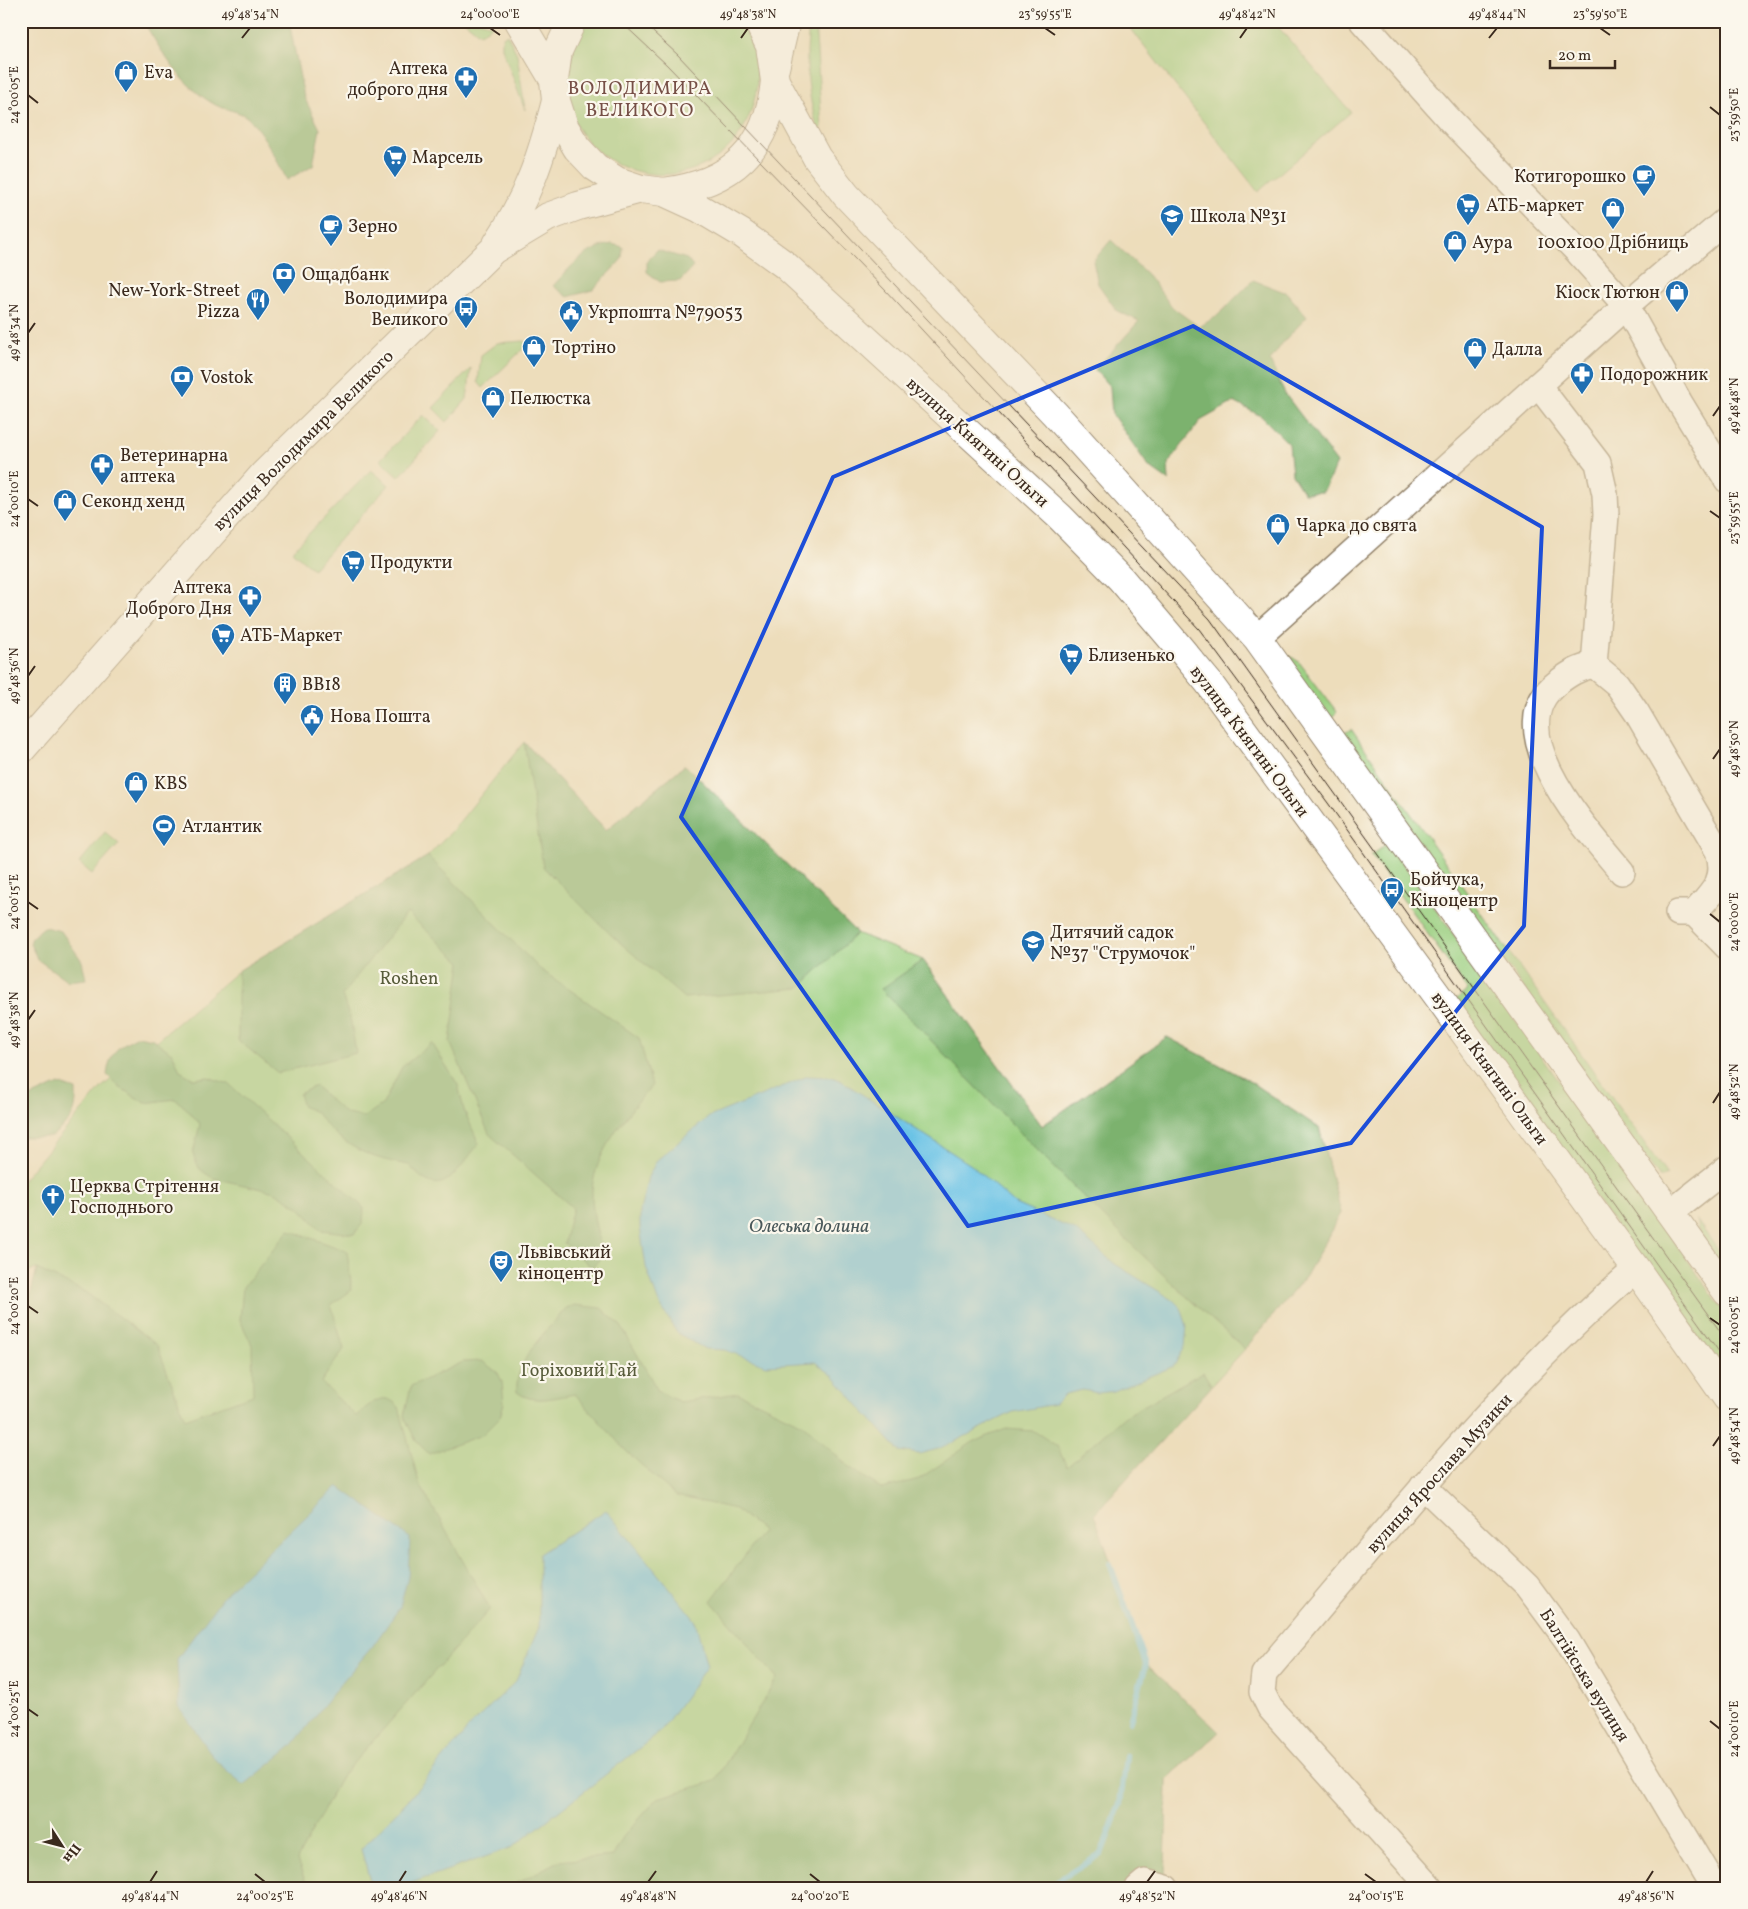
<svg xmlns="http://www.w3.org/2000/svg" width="1748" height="1909" viewBox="0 0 1748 1909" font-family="Vollkorn,serif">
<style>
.green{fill:#9acf80;stroke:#6a7c4f}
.forest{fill:#7bb26e;stroke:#5b6e46}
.water{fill:#69c2e6;stroke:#527682}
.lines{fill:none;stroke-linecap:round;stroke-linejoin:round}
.stream{stroke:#69c2e6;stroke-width:6}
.street-casing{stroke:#94846c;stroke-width:28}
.secondary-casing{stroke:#94846c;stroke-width:30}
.street{stroke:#fff;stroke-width:25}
.secondary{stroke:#fff;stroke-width:28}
.tram{stroke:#3b2a1e;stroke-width:1}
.marked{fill:none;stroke:#1d4ed8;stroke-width:4;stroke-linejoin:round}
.ticks{fill:none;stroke:#3b2a1e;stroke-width:2}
.labels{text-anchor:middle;stroke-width:4.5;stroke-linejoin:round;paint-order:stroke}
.poi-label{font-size:18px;fill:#3b2a1e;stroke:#fbf7ec;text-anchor:start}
.street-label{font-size:18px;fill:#3b2a1e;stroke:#fbf7ec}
.park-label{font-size:18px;fill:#585c3b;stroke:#fbf7ec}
.neighbourhood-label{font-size:19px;letter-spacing:1px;fill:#764f46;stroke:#fbf7ec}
.water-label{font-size:19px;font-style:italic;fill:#49585a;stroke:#fbf7ec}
.neatline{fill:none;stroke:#3b2a1e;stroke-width:2}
.ticks-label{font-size:12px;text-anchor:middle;fill:#3b2a1e}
</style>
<rect width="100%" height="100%" fill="#fbf7ec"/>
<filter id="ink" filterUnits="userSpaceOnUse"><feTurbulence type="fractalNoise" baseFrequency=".02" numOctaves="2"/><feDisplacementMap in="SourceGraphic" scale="10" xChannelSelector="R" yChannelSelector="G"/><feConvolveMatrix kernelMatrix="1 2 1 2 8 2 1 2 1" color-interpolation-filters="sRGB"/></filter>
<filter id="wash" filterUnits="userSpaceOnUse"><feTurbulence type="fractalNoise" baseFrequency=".0096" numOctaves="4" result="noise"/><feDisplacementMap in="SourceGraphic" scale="20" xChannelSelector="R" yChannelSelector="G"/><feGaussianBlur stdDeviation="1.12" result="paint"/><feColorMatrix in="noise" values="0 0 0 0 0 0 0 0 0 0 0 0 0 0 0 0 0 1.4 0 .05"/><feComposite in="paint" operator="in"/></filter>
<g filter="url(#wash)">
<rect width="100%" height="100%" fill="#edddbb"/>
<g class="green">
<path d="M464 21H479L493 25 480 34Z"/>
<path d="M583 21H738C755 40 761 73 755 97 751 114 744 131 732 144 682 199 586 176 568 104 564 89 562 72 567 55 570 44 578 32 583 21Z"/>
<path d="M810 21H815L822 128 818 130C807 94 804 58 810 21Z"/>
<path d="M1125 21H1273L1351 112 1258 192Z"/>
<path d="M507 34 517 54 525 110 502 48V38Z"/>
<path d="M524 341 528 344 483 388 478 382 481 355 497 343Z"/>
<path d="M471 368 467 399 447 422 433 408Z"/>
<path d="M423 415 440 431 399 477 380 460Z"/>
<path d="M371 470 389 485 313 569 292 551Z"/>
<path d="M1290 656 1299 662 1337 712 1330 719 1296 675Z"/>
<path d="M1351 729 1667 1175 1660 1178 1342 735Z"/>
<path d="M524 742 606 830 685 765 856 933 923 960 1042 1126 1167 1037 1246 1079 1319 1128 1341 1213 1306 1276 1245 1349 1094 1514 1146 1664 1219 1732 1167 1779 1165 1875 1151 1888H21V1332L37 1269 21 1273V1182L102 1087 238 971 428 856 452 831Z"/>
<path d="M105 832 119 844 92 874 79 863Z"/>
<path d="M1388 843 1727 1315V1379L1453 1002 1468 990 1371 855Z"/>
<path d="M1696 1219 1727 1263V1273L1698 1230Z"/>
</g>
<g class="forest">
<path d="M143 21H289L304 97 320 129 313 165 287 180C276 159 265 135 248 118 239 110 222 110 212 103 180 84 162 52 143 21Z"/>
<path d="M1111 240 1148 275 1172 307 1199 327 1217 316 1253 280 1287 293 1307 317 1284 341 1270 361 1285 394 1337 463 1323 492 1304 493 1292 474 1289 444 1261 416 1234 402 1200 421 1168 464 1169 481 1149 467 1112 414 1110 387 1095 370 1139 321 1117 311 1098 284 1093 261Z"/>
<path d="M612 244 623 247 622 259 593 290 568 297 553 286C570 267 586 248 612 244Z"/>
<path d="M657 250 687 259 693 267 680 281 660 282 647 272V261Z"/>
<path d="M524 742 606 830 685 765 857 933 799 988 684 998 610 934 543 867Z"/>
<path d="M428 856 540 969 639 1038 652 1085C628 1114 601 1143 593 1182 589 1206 598 1234 603 1257L591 1267 564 1243 573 1208 489 1134 450 1042 461 962 407 913 342 995 351 1022 356 1053 278 1073 238 1040V971Z"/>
<path d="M44 927 61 931 82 961 86 979 68 981 38 960 30 944 32 937Z"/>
<path d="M923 960 1042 1126 1167 1037 1246 1079 1319 1128 1341 1213 1306 1276 1245 1349C1116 1237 1000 1110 881 989Z"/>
<path d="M138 1036 153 1039 173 1054 180 1071 194 1079 208 1077 229 1084 364 1208 363 1223 354 1234 321 1230 300 1208 275 1192 213 1178 205 1173 199 1168 193 1154 200 1124 186 1108 175 1099 145 1103 119 1087 107 1075C110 1051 118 1046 138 1036Z"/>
<path d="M432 1043 458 1085 464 1110 479 1144C455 1172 442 1205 409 1165 377 1160 352 1151 329 1128 316 1115 322 1113 303 1107L299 1094 315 1086 346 1114 364 1117 383 1104 402 1067Z"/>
<path d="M59 1084 76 1090C77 1116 71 1120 51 1137H21V1101Z"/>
<path d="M289 1230 347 1251 352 1290 331 1305 344 1349 321 1382 356 1416C371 1404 383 1389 399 1407L419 1483 490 1609 341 1777 297 1860 308 1888H21V1332L37 1269 85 1292 157 1345 185 1419 253 1395 252 1345 240 1320 243 1287Z"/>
<path d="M575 1305 601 1308 621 1326 658 1391 680 1402 738 1393 804 1425 849 1467 882 1489 919 1479 973 1442 1006 1429 1034 1431 1057 1446 1067 1467 1124 1417 1203 1372 1212 1386 1094 1514 1146 1664 1219 1732 1167 1779 1165 1875 1151 1888H508L558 1861 613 1856 623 1837 658 1798 715 1781 777 1678 711 1601 763 1531 735 1509 676 1496 626 1451 575 1394C555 1397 534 1405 517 1392 514 1360 547 1331 566 1308Z"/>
<path d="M482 1361 498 1373 502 1382 504 1403 500 1417 482 1435 429 1454 416 1441 404 1416 411 1386 463 1362Z"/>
</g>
<g class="water">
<path d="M808 1076 831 1077 840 1080 971 1165 1015 1204 1075 1230 1115 1264 1173 1300 1181 1308 1187 1326 1185 1346 1174 1366 1114 1391 1098 1393 1083 1390 1065 1394 1055 1404 1013 1412 942 1448 919 1454 899 1451 831 1374 815 1362 766 1365 725 1350 705 1349 677 1333 658 1301 646 1267 640 1227V1211L648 1177 657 1160 709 1117Z"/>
<path d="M338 1486 410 1538 408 1577 400 1607 372 1647 341 1683 292 1746 244 1785 217 1762 179 1707 177 1659 224 1595Z"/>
<path d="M606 1510 695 1620 707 1666 660 1732 513 1847 397 1888H372L361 1849 409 1799 472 1724 516 1681 539 1627V1554Z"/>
</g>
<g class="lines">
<g class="stream">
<path d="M1110 1564 1146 1664 1130 1721"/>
<path d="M1046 1888 1101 1854 1120 1804 1126 1756"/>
</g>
</g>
</g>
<g filter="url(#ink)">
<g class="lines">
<g class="street-casing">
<g id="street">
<path d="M1362 21 1449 119 1576 250 1626 306 1680 403 1727 480"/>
<path d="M1538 385 1598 463 1605 494 1606 515 1594 665C1578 668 1569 674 1557 683 1495 730 1589 832 1622 872"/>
<path d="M1257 638 1626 306 1727 219"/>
<path d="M1594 665 1617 684 1637 713 1718 851C1728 880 1712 893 1694 913H1678"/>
<path d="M1694 913 1727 947"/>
<path d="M1671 1212 1727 1168"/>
<path d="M1423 1486 1527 1586 1567 1640 1715 1888"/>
<path d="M1138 1888 1145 1882 1166 1888"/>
<path d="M1431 1888 1270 1708 1262 1692 1264 1674C1381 1537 1499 1387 1636 1269"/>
</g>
</g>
<g class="secondary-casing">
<g id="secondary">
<path d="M519 21 554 80 556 101 564 126 577 148 595 167 617 181 641 189 664 192 699 208 741 233 785 265 1060 517 1121 579 1178 646 1208 682 1437 995 1636 1269 1727 1398"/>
<path d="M758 21 770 46 775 81 817 158 846 195 1055 414 1257 638 1727 1292"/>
<path d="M775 68 786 21"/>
<path d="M554 80 558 51 572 21"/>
<path d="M664 192C732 183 768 150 775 81"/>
<path d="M497 244C529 195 541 158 556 101"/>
<path d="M21 750 264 474 493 250 548 217 578 206 641 189"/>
</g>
</g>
<use href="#street" class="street"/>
<use href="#secondary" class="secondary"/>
<g class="tram">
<path d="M620 21 667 65 885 290 1199 629 1328 803 1727 1363"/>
<path d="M641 21 678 55 1210 619 1727 1341"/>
</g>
</g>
</g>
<path d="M0 0H1748V1909H0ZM1193 326 1542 527 1524 926 1351 1143 968 1226 681 817 833 477Z" fill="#edddbb" fill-opacity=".55" fill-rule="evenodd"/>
<path class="marked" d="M1193 326 1542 527 1524 926 1351 1143 968 1226 681 817 833 477Z"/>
<path class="ticks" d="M490 28 500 35M1045 28 1055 35M1600 28 1610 35M242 38 250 28M741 38 748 28M1240 38 1247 28M1489 38 1497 28M28 95 38 103M1710 107 1720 115M28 333 35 323M1713 416 1720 406M28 499 38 506M1710 511 1720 518M28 676 35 666M1713 759 1720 749M28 902 38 909M1710 914 1720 922M28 1020 35 1010M1713 1103 1720 1092M28 1306 38 1313M1710 1318 1720 1325M1713 1446 1720 1436M28 1709 38 1716M1710 1721 1720 1729M255 1874 265 1882M810 1874 820 1882M1365 1874 1376 1882M150 1882 157 1871M399 1882 406 1871M648 1882 656 1871M1147 1882 1155 1871M1646 1882 1653 1871"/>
<defs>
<g id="shop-pin" transform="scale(1.25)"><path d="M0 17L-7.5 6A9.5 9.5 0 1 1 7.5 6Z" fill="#1f6fb2" stroke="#fbf7ec"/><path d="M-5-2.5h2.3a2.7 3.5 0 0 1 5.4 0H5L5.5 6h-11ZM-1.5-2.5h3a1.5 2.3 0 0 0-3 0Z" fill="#fff"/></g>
<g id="pharmacy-pin" transform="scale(1.25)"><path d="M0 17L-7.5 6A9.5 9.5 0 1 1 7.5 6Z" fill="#1f6fb2" stroke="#fbf7ec"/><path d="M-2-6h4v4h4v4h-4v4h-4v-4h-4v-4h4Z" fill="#fff"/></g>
<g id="supermarket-pin" transform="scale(1.25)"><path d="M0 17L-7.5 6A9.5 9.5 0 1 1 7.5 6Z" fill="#1f6fb2" stroke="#fbf7ec"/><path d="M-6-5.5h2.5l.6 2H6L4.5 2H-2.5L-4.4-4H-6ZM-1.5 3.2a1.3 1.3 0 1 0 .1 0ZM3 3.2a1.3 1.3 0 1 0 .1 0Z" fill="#fff"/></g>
<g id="cafe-pin" transform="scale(1.25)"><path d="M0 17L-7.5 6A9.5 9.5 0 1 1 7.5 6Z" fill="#1f6fb2" stroke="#fbf7ec"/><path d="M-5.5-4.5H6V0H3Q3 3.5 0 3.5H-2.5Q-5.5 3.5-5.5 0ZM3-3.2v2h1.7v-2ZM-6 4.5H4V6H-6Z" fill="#fff"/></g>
<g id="school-pin" transform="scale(1.25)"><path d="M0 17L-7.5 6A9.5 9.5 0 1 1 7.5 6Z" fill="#1f6fb2" stroke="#fbf7ec"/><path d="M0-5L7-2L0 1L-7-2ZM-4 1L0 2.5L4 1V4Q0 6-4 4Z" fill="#fff"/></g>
<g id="bank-pin" transform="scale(1.25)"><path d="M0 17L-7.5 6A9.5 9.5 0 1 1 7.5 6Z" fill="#1f6fb2" stroke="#fbf7ec"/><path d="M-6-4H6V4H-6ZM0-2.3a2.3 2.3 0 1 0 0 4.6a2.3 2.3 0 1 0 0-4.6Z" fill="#fff"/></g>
<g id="restaurant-pin" transform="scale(1.25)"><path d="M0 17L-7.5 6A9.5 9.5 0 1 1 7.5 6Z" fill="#1f6fb2" stroke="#fbf7ec"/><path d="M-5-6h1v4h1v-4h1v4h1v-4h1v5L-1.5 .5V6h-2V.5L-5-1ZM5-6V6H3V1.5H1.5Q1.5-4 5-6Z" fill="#fff"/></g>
<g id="bus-pin" transform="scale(1.25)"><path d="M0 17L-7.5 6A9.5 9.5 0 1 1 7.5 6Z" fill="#1f6fb2" stroke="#fbf7ec"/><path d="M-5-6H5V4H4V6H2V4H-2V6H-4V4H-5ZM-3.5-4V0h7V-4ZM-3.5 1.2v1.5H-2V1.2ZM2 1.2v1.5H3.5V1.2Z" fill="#fff"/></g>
<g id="civic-pin" transform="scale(1.25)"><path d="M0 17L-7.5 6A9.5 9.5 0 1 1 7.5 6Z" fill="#1f6fb2" stroke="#fbf7ec"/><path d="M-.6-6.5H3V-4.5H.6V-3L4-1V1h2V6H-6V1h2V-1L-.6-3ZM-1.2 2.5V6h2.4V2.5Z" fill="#fff"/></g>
<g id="building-pin" transform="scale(1.25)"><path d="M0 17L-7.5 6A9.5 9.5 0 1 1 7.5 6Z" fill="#1f6fb2" stroke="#fbf7ec"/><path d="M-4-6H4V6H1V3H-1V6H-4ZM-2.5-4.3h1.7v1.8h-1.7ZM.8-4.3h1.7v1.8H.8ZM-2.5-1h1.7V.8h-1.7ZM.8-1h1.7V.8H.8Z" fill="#fff"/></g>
<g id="stadium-pin" transform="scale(1.25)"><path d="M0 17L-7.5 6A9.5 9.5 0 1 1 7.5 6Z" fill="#1f6fb2" stroke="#fbf7ec"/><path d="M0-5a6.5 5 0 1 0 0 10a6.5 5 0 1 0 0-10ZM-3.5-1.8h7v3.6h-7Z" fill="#fff"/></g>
<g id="church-pin" transform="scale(1.25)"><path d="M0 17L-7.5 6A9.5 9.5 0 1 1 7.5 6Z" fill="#1f6fb2" stroke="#fbf7ec"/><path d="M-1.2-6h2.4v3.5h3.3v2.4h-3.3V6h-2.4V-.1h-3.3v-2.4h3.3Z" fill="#fff"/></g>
<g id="theatre-pin" transform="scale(1.25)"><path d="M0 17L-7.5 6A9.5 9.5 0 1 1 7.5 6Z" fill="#1f6fb2" stroke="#fbf7ec"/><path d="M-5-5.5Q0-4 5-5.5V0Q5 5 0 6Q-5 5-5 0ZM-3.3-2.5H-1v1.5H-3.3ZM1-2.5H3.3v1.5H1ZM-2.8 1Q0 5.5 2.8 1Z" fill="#fff"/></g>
</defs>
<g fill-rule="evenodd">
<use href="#shop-pin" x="126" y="72"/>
<use href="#pharmacy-pin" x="466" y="78"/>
<use href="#supermarket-pin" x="395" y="157"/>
<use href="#cafe-pin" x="1644" y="176"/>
<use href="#supermarket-pin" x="1468" y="205"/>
<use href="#shop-pin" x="1613" y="209"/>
<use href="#school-pin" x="1172" y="216"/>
<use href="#cafe-pin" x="331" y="226"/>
<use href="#shop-pin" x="1455" y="242"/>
<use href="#bank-pin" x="284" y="274"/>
<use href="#shop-pin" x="1677" y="292"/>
<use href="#restaurant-pin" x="258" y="300"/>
<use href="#bus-pin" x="466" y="308"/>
<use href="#civic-pin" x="571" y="312"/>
<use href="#shop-pin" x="534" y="347"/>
<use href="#shop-pin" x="1475" y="349"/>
<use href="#pharmacy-pin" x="1582" y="374"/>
<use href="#bank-pin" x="182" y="377"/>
<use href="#shop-pin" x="493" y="398"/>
<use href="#pharmacy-pin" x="102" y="465"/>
<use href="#shop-pin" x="65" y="501"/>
<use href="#shop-pin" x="1278" y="525"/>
<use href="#supermarket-pin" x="353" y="562"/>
<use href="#pharmacy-pin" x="250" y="597"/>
<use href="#supermarket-pin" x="223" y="635"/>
<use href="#supermarket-pin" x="1071" y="655"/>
<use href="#building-pin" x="285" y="684"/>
<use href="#civic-pin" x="312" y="716"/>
<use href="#shop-pin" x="136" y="783"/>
<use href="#stadium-pin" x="164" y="826"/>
<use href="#bus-pin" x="1392" y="889"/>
<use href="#school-pin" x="1033" y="942"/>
<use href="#church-pin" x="53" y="1196"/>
<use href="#theatre-pin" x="501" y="1262"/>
</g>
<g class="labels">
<g class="poi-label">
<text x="448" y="74" text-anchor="end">Аптека<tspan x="448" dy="21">доброго дня</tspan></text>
<text x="144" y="78">Eva</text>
<text x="412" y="163">Марсель</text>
<text x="1626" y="182" text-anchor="end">Котигорошко</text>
<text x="1486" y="211">АТБ-маркет</text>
<text x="1190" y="222">Школа №31</text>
<text x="348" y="232">Зерно</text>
<text x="1472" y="248">Аура</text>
<text x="1613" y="248" text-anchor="middle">100х100 Дрібниць</text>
<text x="302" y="280">Ощадбанк</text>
<text x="240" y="296" text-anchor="end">New-York-Street<tspan x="240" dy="21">Pizza</tspan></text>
<text x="1660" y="298" text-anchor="end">Кіоск Тютюн</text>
<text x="448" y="304" text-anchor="end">Володимира<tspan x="448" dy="21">Великого</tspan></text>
<text x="588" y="318">Укрпошта №79053</text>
<text x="552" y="353">Тортіно</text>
<text x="1492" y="355">Далла</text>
<text x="1600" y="380">Подорожник</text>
<text x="200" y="383">Vostok</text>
<text x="510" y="404">Пелюстка</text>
<text x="120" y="461">Ветеринарна<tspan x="120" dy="21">аптека</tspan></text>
<text x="82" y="507">Секонд хенд</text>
<text x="1296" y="531">Чарка до свята</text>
<text x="370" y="568">Продукти</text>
<text x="232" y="593" text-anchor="end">Аптека<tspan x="232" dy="21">Доброго Дня</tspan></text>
<text x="240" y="641">АТБ-Маркет</text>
<text x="1088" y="661">Близенько</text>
<text x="302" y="690">BB18</text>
<text x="330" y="722">Нова Пошта</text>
<text x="154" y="789">KBS</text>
<text x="182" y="832">Атлантик</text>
<text x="1410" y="885">Бойчука,<tspan x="1410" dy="21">Кіноцентр</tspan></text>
<text x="1050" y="938">Дитячий садок<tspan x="1050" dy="21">№37 "Струмочок"</tspan></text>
<text x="70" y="1192">Церква Стрітення<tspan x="70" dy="21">Господнього</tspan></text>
<text x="518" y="1258">Львівський<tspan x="518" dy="21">кіноцентр</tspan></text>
</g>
<g class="street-label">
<text transform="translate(303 440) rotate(-45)" y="6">вулиця Володимира Великого</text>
<text transform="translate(978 442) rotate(42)" y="6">вулиця Княгині Ольги</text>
<text transform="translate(1250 741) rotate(53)" y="6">вулиця Княгині Ольги</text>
<text transform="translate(1490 1068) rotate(54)" y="6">вулиця Княгині Ольги</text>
<text transform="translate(1439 1473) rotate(-48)" y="6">вулиця Ярослава Музики</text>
<text transform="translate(1585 1675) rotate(58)" y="6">Балтійська вулиця</text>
</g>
<g class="park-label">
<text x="409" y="984">Roshen</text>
<text x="579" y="1376">Горіховий Гай</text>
</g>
<g class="neighbourhood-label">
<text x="640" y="94">ВОЛОДИМИРА<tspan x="640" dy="22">ВЕЛИКОГО</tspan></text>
</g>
<g class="water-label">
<text x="809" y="1232">Олеська долина</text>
</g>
</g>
<rect width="1748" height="1909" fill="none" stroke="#fbf7ec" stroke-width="55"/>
<g transform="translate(62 1846) rotate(126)" stroke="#fbf7ec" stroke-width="4" paint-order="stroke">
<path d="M0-4L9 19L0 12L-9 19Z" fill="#3b2a1e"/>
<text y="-8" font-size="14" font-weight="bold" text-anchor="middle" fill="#3b2a1e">Пн</text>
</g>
<path d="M1550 60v8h65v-8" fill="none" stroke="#3b2a1e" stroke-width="2.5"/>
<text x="1558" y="60" font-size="15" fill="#3b2a1e" stroke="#fbf7ec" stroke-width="4" paint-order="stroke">20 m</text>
<rect x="28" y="28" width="1692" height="1854" class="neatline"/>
<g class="ticks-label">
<text x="250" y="18">49°48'34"N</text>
<text x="490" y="18">24°00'00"E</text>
<text x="748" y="18">49°48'38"N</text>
<text x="1045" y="18">23°59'55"E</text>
<text x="1247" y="18">49°48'42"N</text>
<text x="1497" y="18">49°48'44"N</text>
<text x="1600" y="18">23°59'50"E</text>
<text transform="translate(14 95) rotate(-90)" y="4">24°00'05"E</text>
<text transform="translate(1734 115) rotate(-90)" y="4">23°59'50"E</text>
<text transform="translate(14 333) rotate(-90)" y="4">49°48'34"N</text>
<text transform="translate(1734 406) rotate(-90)" y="4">49°48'48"N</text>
<text transform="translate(14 499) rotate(-90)" y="4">24°00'10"E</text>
<text transform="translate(1734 518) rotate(-90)" y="4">23°59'55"E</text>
<text transform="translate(14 676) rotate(-90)" y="4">49°48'36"N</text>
<text transform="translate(1734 749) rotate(-90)" y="4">49°48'50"N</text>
<text transform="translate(14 902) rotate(-90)" y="4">24°00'15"E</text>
<text transform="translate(1734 922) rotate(-90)" y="4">24°00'00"E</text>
<text transform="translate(14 1020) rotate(-90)" y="4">49°48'38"N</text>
<text transform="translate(1734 1092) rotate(-90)" y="4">49°48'52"N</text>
<text transform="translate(14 1306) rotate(-90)" y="4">24°00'20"E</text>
<text transform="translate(1734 1325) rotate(-90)" y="4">24°00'05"E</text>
<text transform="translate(1734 1436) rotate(-90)" y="4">49°48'54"N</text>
<text transform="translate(14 1709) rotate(-90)" y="4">24°00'25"E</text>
<text transform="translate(1734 1729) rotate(-90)" y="4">24°00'10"E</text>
<text x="150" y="1900">49°48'44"N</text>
<text x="265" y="1900">24°00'25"E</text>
<text x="399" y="1900">49°48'46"N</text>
<text x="648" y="1900">49°48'48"N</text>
<text x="820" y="1900">24°00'20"E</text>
<text x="1147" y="1900">49°48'52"N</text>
<text x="1376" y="1900">24°00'15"E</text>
<text x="1646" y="1900">49°48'56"N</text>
</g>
</svg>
